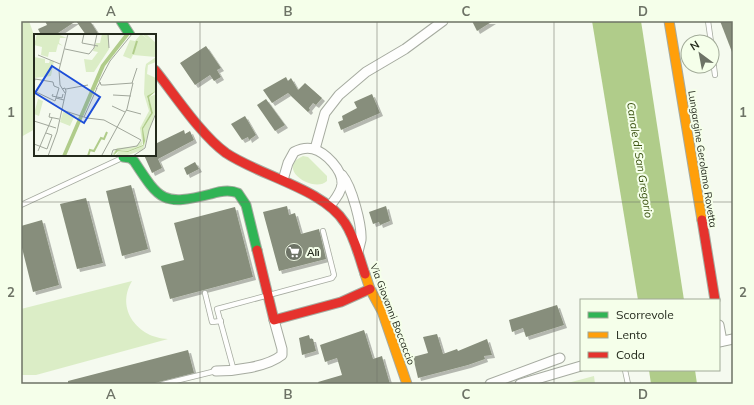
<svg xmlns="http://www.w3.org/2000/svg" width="754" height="405" viewBox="0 0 754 405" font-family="Mulish,sans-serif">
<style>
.green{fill:#dbedc6}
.water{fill:#b0cc8a}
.building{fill:#878e7b;filter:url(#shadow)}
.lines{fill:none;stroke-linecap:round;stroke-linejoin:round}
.lane-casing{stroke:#a6aba0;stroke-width:6}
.street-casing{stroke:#a6aba0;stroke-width:11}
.fast-casing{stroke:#a6aba0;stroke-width:11}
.slow-casing{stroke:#a6aba0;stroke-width:11}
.jam-casing{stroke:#a6aba0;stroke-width:11}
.lane{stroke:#fefefd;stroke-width:4.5}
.street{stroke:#fefefd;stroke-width:9}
.fast{stroke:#30b455;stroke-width:9}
.slow{stroke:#ff9f0a;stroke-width:9}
.jam{stroke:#e5322d;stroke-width:9}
.grid{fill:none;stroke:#6d7366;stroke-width:1;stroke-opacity:0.55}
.labels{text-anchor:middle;stroke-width:4;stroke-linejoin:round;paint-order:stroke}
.street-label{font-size:10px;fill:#242a1d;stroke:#f5ffea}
.poi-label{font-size:10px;font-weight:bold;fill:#242a1d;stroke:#f5ffea;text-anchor:start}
.water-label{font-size:11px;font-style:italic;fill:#364e0c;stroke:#f5ffea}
.inset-river{fill:none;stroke:#b0cc8a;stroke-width:2}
.inset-road{fill:none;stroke:#a1a79b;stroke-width:1}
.view{fill:#1d4ed8;fill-opacity:0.15;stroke:#1d4ed8;stroke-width:2}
.inset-edge{fill:none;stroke:#242a1d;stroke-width:2}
.neatline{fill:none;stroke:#6d7366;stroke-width:1.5}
.grid-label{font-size:13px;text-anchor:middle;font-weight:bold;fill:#6d7366}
</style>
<defs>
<filter id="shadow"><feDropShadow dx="3" dy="3" stdDeviation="0" flood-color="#0004"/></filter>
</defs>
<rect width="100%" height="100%" fill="#f5faef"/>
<g class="green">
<path d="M21 21H29L35 38V129L21 137Z"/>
<path d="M303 156 308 157 327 176V181C314 194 274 168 303 156Z"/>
<path d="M132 281C115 309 138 338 168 339L36 375H21V309Z"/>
<path d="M594 376 595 384H564Z"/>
</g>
<g class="water">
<path d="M592 21H641L684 300H638Z"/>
<path d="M649 370H695L697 384H651Z"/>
</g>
<g class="building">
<path d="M45 21H90L99 35H86L76 21 55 35H41L38 29 47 25Z"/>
<path d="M472 21H493L477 31Z"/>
<path d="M720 21H733V52H732Z"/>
<path d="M206 46 221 68 217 70 221 77 214 81 210 75 195 85 180 63Z"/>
<path d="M286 77 288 81 291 78 298 90 305 83 322 98 316 105 313 103 309 108 310 110 308 112 288 93 272 103 263 90Z"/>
<path d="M372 94 380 113 341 130 338 122 343 120 342 116 357 108 354 102Z"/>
<path d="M266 99 285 125 275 131 257 105Z"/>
<path d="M245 116 256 135 249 140 248 137 242 140 231 124Z"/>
<path d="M184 130 185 134 190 131 194 140 158 159 162 168 152 173 144 155H155V144Z"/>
<path d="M195 162 199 169 187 175 184 168Z"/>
<path d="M131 185 148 249 122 256 106 191Z"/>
<path d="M86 198 103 263 77 269 60 204Z"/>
<path d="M287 206 289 215 295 213 301 234 319 229 326 259 279 271 263 212Z"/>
<path d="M386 206 390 221 380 225 379 222 373 224 369 212Z"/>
<path d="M235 207 253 277 170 299 161 266 184 260 174 223Z"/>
<path d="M42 220 59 285 33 292 21 244V226Z"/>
<path d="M557 305 564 325 526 337 523 328 512 332 509 320Z"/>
<path d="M364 330 373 359 382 356 383 360 390 384H319L318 382 342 375 337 358 325 362 320 345Z"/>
<path d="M437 334 443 354 457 349 458 351 487 339 492 355 484 356 485 359 468 365 418 378 413 357 428 353 423 337Z"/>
<path d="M309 335 310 339H313L316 351 302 355 299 338Z"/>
<path d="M188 350 194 373 151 384H68V381Z"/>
</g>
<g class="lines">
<g class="lane-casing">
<g id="lane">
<path d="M708 21 711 42"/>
<path d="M712 52 715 75"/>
<path d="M21 205 122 158"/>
<path d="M205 293 212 322 221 321"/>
<path d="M625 370 628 384"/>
<path d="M234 371 217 309 332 278 334 275 323 231"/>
<path d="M163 384 216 371"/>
</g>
</g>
<g class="street-casing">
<g id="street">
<path d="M315 149 325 113 339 95 366 72 405 49 443 21"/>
<path d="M342 175C352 187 362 225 361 240 360 244 359 248 358 252"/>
<path d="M283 180 288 163 294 152C300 149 306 147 313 149 325 152 343 170 342 184 341 193 335 199 330 206"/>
<path d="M719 325 722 341"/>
<path d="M719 342 733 339"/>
<path d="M216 371C235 371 267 367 282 355V349L274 320"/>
<path d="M490 384 560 358"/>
<path d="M520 384 581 366"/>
</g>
</g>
<g class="fast-casing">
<g id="fast">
<path d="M121 21 130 35"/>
<path d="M123 157 130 158 134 161C160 201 163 206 211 194 220 191 229 189 238 193L246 205 257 250"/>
</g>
</g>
<g class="slow-casing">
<g id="slow">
<path d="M669 21 702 220"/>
<path d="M365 274 370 289 382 311 407 384"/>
</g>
</g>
<g class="jam-casing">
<g id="jam">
<path d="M155 70C175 95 201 135 226 153 260 176 324 189 345 223 355 238 359 257 365 274"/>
<path d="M702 220 715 300"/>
<path d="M257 250 274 320 341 302 370 289"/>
</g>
</g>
<use href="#lane" class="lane"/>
<use href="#street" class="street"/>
<use href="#fast" class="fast"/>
<use href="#slow" class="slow"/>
<use href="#jam" class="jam"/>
</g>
<path class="grid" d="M200 21V384M377 21V384M554 21V384M21 202H733"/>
<defs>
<g id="supermarket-disc" transform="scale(0.9)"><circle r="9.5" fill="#6d7366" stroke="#f5ffea"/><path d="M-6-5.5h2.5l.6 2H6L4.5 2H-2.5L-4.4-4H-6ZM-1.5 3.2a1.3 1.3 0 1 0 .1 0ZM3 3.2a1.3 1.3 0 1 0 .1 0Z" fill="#fff"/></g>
</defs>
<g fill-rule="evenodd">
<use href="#supermarket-disc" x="294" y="252"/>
</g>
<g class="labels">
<g class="street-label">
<text transform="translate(703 159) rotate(81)" y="4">Lungargine Gerolamo Rovetta</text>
<text transform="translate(393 314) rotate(69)" y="4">Via Giovanni Boccaccio</text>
</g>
<g class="poi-label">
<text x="307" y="256">Alì</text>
</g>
<g class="water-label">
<text transform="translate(640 160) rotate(81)" y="4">Canale di San Gregorio</text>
</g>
</g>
<g transform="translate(34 34)">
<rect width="122" height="122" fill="#f5faef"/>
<path d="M3 0H23L33 4H26L25 9 29 12 24 10 22 18H15L14 23 7 21 8 13 0 11ZM68 0 75 1V15L60 38H52L50 25 58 26 64 18 59 17 62 9H66ZM107 0 115 6 108 0H112L122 9V28L114 31 113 40 122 44V57L113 64 117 76 116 83 109 92 108 111 95 117 87 116 77 122 83 114 101 113 108 107 106 94 115 77 110 60 111 35 112 30 122 23 99 21 97 25 89 22 96 6 101 7ZM0 23 11 25V29H15L16 26 20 27 17 42 0 44ZM122 60V76L109 116 91 122H81L85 117 95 118 109 112V95L119 79 115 63ZM4 65 9 67 5 82 0 80ZM29 78 41 81 36 92 26 88Z" fill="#dbedc6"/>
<path d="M91 0H96L71 32 32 122H28L67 31ZM122 57 115 63 119 79 109 95 111 107 109 112 94 118 84 117 79 122 82 116 94 117 109 111 108 94 117 79 113 62Z" fill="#b0cc8a"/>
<path class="inset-river" d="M99 20 103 7M54 122 56 116 60 117 67 104 70 105 73 98"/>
<path class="inset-road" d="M50 0 48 9 64 12M74 0 75 14M31 15 55 20 60 14 63 0M4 21 26 30M65 48 76 27 98 0M98 49 103 34M0 50 1 45 19 48 20 52 25 54 22 64 30 66M32 55 54 51M62 55 66 48 67 51H71L99 49 93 75 68 121M0 57 21 67 22 64M31 59 26 51 25 36 34 0M19 60 18 62 28 64 29 60M79 61 97 62M78 72 91 78M28 76 53 84 70 86 107 106 103 112 79 116 77 122M92 76 107 80M16 79 15 83 25 85M50 83 63 54M0 87 22 94M0 110 13 115 18 101 12 99M4 117 18 84M14 122 23 98 32 57 31 54 28 55M99 122 111 114 115 96 122 79"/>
<path class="view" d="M18 32 66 63 50 89 1 59Z"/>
<rect width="122" height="122" class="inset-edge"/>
</g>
<rect width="754" height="405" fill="none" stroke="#f5ffea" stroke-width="44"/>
<rect x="580" y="299" width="140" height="72" fill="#f5ffea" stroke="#a1aa98"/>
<rect x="588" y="312" width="20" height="6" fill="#30b455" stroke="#a1aa98"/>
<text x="616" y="319" font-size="12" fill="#242a1d">Scorrevole</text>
<rect x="588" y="332" width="20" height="6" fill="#ff9f0a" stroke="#a1aa98"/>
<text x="616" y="339" font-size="12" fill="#242a1d">Lento</text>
<rect x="588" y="352" width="20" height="6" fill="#e5322d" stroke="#a1aa98"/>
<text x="616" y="359" font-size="12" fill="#242a1d">Coda</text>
<g transform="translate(700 54) rotate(328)"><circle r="19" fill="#f5ffea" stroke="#a1aa98"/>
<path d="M0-3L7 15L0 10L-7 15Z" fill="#6d7366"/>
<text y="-6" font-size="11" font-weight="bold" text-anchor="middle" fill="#242a1d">N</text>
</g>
<rect x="22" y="22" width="710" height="361" class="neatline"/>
<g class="grid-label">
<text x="111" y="16">A</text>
<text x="288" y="16">B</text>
<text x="466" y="16">C</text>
<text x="643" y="16">D</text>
<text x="11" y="117">1</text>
<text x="743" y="117">1</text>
<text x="11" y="297">2</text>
<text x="743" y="297">2</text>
<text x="111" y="399">A</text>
<text x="288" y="399">B</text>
<text x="466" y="399">C</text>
<text x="643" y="399">D</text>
</g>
</svg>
